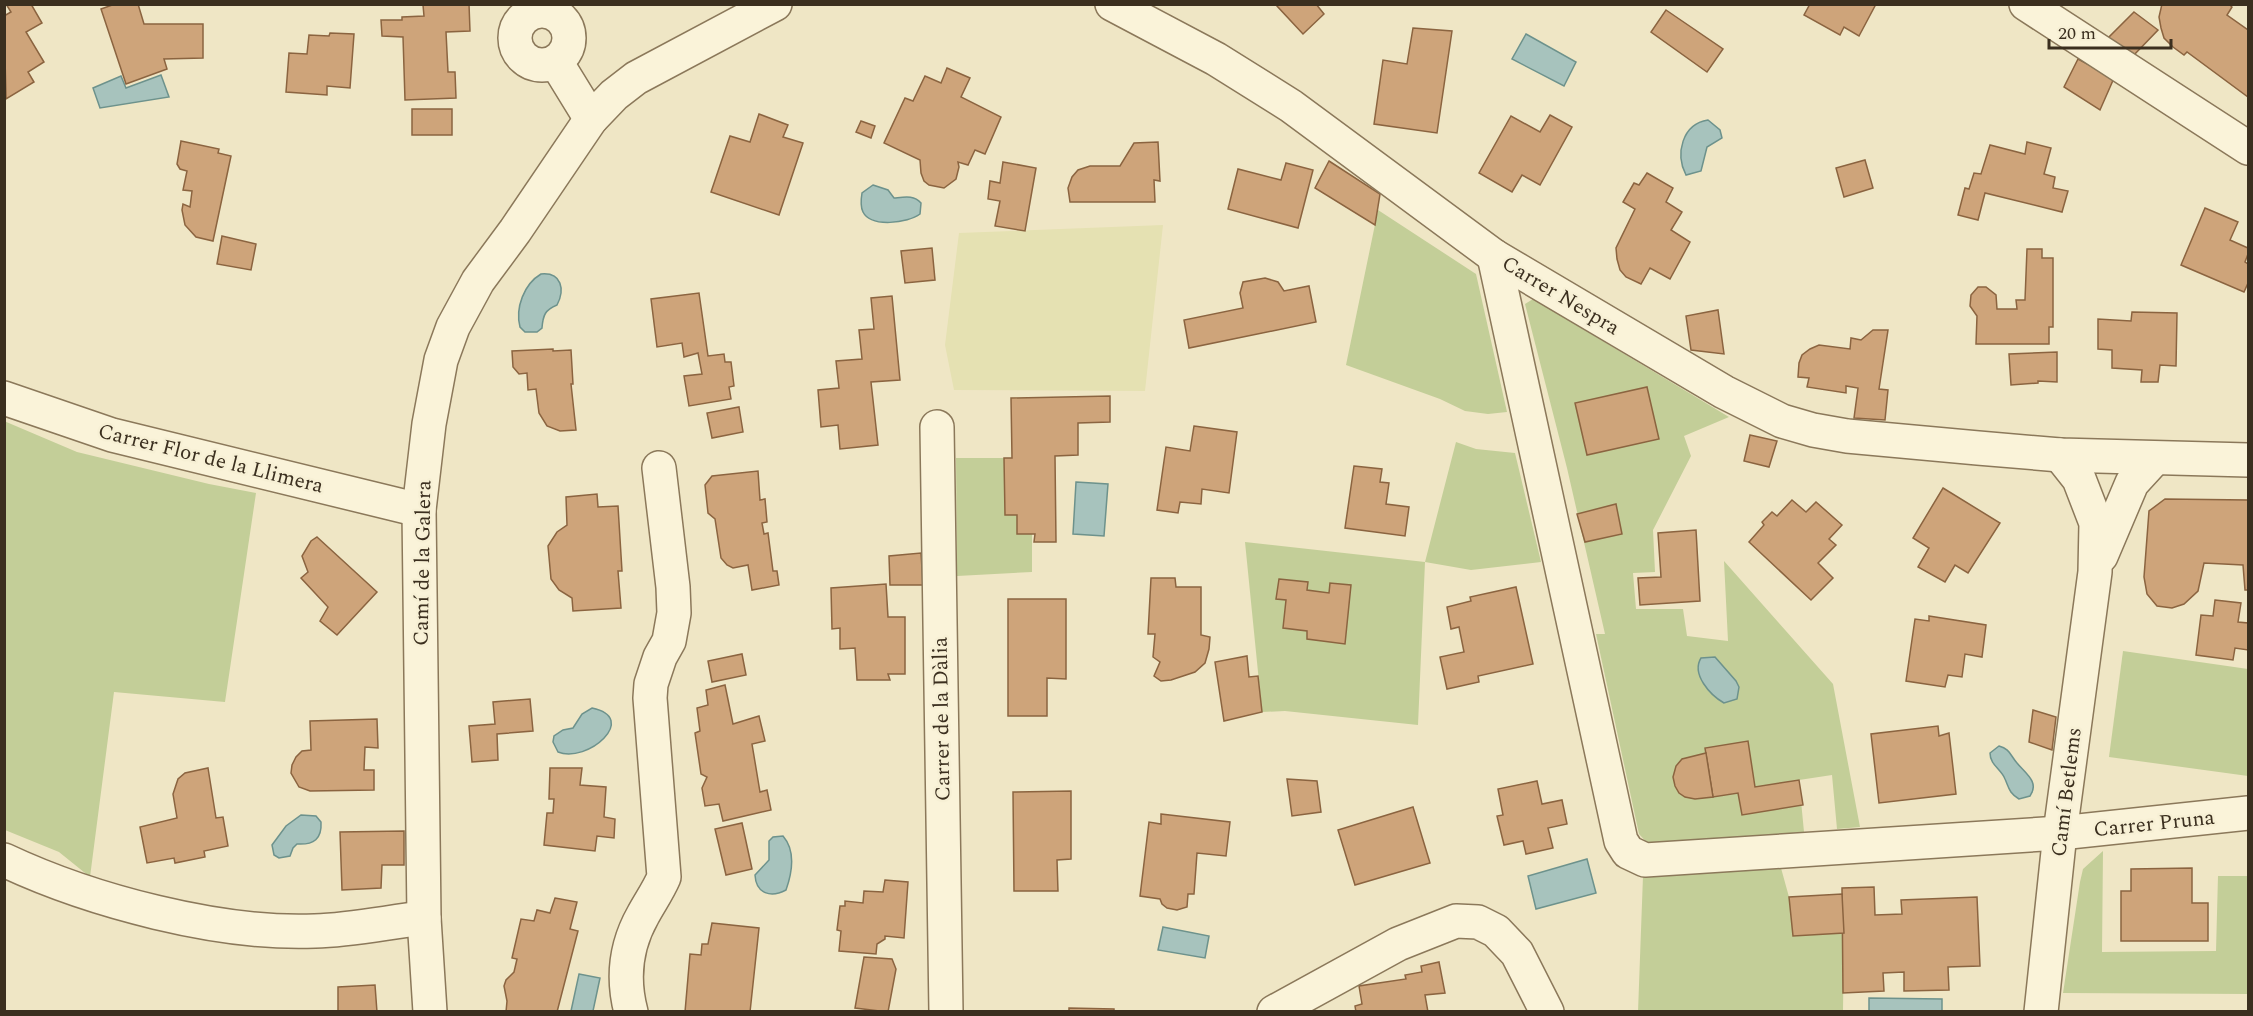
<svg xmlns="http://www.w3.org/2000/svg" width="2253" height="1016" viewBox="0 0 2253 1016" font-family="Spectral,serif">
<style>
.farmland{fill:#e5e1b2}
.green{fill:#c3ce98}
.water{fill:#a7c3bd;stroke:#6d928c;stroke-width:1.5}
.building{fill:#cea47a;stroke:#8b6440;stroke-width:1.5}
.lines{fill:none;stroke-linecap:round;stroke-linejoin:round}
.street-casing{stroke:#8b785a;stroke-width:36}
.street{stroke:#faf3d9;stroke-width:33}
.labels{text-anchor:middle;stroke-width:5;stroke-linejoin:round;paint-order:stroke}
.street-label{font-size:21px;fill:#3b2f1f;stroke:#f7f0d5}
</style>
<rect width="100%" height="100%" fill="#efe6c5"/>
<path class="farmland" d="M1163 225 1145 391 954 390 945 345 959 233Z"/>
<g class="green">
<path d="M1378 210 1476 274 1507 412 1488 414 1465 411 1440 399 1346 365Z"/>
<path d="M1533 299 1729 417 1684 436 1691 456 1653 530 1655 572 1633 573 1636 609H1683L1687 636 1728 641 1724 561 1833 684 1860 827 1837 829 1832 775 1799 780 1804 832 1649 845 1639 834 1596 634H1605L1567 468 1525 304Z"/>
<path d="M4 421 77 452 209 484 256 493 225 702 114 692 90 877 59 852 5 830 4 648 6 625 4 622Z"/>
<path d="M1456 442 1476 449 1515 453 1541 562 1471 570 1425 562 1418 725 1285 711 1262 712 1245 542 1425 562Z"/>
<path d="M956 458H1004L1017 515V534H1032V572L957 576Z"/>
<path d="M2123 651 2248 669V776L2109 757Z"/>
<path d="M2103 851 2102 952 2216 951 2218 876H2248V994L2063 993 2080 882 2083 869Z"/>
<path d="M1781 868 1789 897 1793 936 1844 933 1843 1011 1638 1012 1643 876Z"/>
</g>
<g class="water">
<path d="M1526 34 1576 62 1564 86 1512 59Z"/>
<path d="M161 75 169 97 100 108 93 88 121 76 126 88Z"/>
<path d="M1708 120 1720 130 1722 138 1707 147 1701 171 1686 175C1675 154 1682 124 1708 120Z"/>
<path d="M873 185 888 190 894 198C905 197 914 195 921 203L920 214C908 223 871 228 863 212 860 206 861 199 862 193Z"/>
<path d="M541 274C562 272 565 290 557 305 545 310 543 315 542 328L537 332H525L520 327C515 308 524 284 541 274Z"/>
<path d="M1076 482 1108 484 1104 536 1073 534Z"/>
<path d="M1715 657 1736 681 1739 687 1737 699 1724 703C1710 695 1691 674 1701 658Z"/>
<path d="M592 708C640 718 587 764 558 752L553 742 554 736 563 730 573 728 582 714Z"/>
<path d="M1999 746C2010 749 2010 755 2017 763 2025 773 2040 782 2030 796L2019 799C2009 793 2009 788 2005 779 2001 769 1990 765 1990 753Z"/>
<path d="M301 815 316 816 321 822C322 839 314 845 297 844L293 848 290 856 279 858 274 855 272 845 286 826Z"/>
<path d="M783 836C796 851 792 873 786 890 771 898 756 894 755 875L769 860V841L773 837Z"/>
<path d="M1587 859 1596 893 1536 909 1528 876Z"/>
<path d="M1163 927 1209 936 1205 958 1158 950Z"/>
<path d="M579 974 600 978 593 1011H571Z"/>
<path d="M1869 998 1942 999V1011H1869Z"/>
</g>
<g class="building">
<path d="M6 4H31L42 23 26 32 44 62 28 72 34 82 6 99 4 16 11 12Z"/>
<path d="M115 4H138L144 24H203V58L164 59 167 69 126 84 101 9Z"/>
<path d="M469 4 470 31 446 32 448 72H455L456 98 405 100 403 37 382 36 381 20H402V17L424 16 423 5Z"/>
<path d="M1278 4H1316L1324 14 1303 34 1277 6Z"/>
<path d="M1810 4H1876L1859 36 1844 27 1840 35 1804 15Z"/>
<path d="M2162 4H2229L2232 7 2227 15 2248 30V97L2187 52 2184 55 2173 47 2164 38 2161 28 2159 17Z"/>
<path d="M1666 10 1723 49 1707 72 1651 32Z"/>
<path d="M2134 12 2158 30 2132 57 2107 39Z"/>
<path d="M1413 28 1452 31 1437 133 1374 124 1383 60 1407 64Z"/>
<path d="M330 33 354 34 350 88 327 86V95L286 92 289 53 307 54 309 35 329 36Z"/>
<path d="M2078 59 2114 78 2100 110 2064 87Z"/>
<path d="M947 68 970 78 961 97 1001 117 985 154 975 150 968 165 958 162 959 167 956 179 944 188 929 185 924 181 921 173 920 160 884 143 905 98 913 101 925 76 941 83Z"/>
<rect x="412" y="109" width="40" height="26"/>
<path d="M759 114 788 125 783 137 803 143 779 215 711 192 730 136 750 142Z"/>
<path d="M1550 115 1572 127 1540 185 1522 175 1512 192 1479 173 1511 116 1540 132Z"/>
<path d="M861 121 875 126 871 138 856 132Z"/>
<path d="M181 141 219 149 218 153 231 156 213 241 196 237 185 225 182 210 183 204 190 207 192 191 183 190 187 171 180 169 177 164Z"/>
<path d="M1158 142 1160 181 1154 180 1155 202H1070L1068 188 1072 177 1078 170 1090 166H1120L1134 143Z"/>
<path d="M2027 142 2051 148 2044 174 2055 177 2053 188 2068 191 2062 212 1985 193 1978 220 1958 215 1965 188 1969 189 1974 173 1981 174 1990 145 2025 154Z"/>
<path d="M1865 160 1873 188 1844 197 1836 168Z"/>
<path d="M1329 161 1380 194 1375 225 1315 188Z"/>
<path d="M1003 162 1036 168 1025 231 995 226 1000 201 988 199 990 181 1000 183Z"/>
<path d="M1286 163 1313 170 1298 228 1228 209 1238 169 1281 180Z"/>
<path d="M1647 173 1673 188 1666 202 1682 212 1671 230 1690 242 1670 279 1650 268 1641 284 1626 277 1620 270 1617 259 1616 248 1635 209 1623 202 1634 183 1639 185Z"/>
<path d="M2205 208 2238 222 2230 240 2248 248V254L2245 262 2248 264V283L2244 292 2181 265Z"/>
<path d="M222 236 256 244 251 270 217 264Z"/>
<path d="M932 248 935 280 905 283 901 251Z"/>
<path d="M2027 249H2042V258H2053V327H2049V344H1976L1977 316 1970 306 1971 295 1978 287H1986L1996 295 1997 309H2017L2016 300H2025Z"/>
<path d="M1265 278 1278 282 1284 291 1309 286 1316 322 1189 348 1184 320 1243 308 1240 293 1243 282Z"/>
<path d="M699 293 708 356 724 354 725 362H731L734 386 729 387 731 399 689 406 684 376 702 374 698 353 684 357 682 343 657 347 651 299Z"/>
<path d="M892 296 900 380 871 382 878 445 840 449 838 425 821 427 818 390 839 388 836 361 862 359 859 330 874 329 871 298Z"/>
<path d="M1718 310 1724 354 1691 350 1686 316Z"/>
<path d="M2132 312 2177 313 2176 366 2160 365 2158 382H2141L2142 370 2112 368V350L2098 349V319L2131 321Z"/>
<path d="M1873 330H1888L1879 389 1888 390 1885 420 1854 418 1858 388 1846 386V393L1807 387 1809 378 1798 377 1799 363 1802 355 1810 349 1819 345 1850 349 1851 338 1861 340Z"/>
<path d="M553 349V351L571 350 573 384H571L576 430 560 431 547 426 539 413 536 389 528 390 527 373 519 374 513 367 512 351Z"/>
<path d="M2057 352V382L2038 381V383L2011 385 2009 354Z"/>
<path d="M1647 387 1659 439 1587 455 1575 403Z"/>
<path d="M1110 396V422L1078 423V455L1055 456 1056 542H1034L1035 534H1017V515H1005L1004 458H1012L1011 398Z"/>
<path d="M739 407 743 432 712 438 707 413Z"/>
<path d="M1194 426 1237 432 1229 493 1202 489 1201 504 1180 502 1178 513 1157 510 1166 447 1190 451Z"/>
<path d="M1750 435 1777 441 1769 467 1744 461Z"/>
<path d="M1354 466 1382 469 1380 482 1389 483 1386 504 1409 507 1405 536 1345 528Z"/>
<path d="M758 471 760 500 765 499 767 522 762 523 764 534 768 533 773 571H777L779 585 752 590 748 565 733 568 727 565 721 558 715 519 708 513 705 485 712 476Z"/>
<path d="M1943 488 2000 523 1968 573 1955 565 1945 582 1918 567 1929 548 1913 538Z"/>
<path d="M597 494 598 507 618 506 622 571H618L621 608 573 611 572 598 559 590 551 579 548 546 557 532 567 525 566 497Z"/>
<path d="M2165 499 2248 500V590H2245L2243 565 2204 563 2198 591 2184 604 2172 608 2157 606 2147 594 2144 577 2149 511Z"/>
<path d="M1792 500 1806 512 1816 502 1842 525 1829 539 1836 545 1818 563 1833 578 1811 600 1749 542 1764 525 1762 522 1772 512 1777 516Z"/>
<path d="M1616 504 1622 534 1585 542 1577 514Z"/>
<path d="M1696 530 1700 601 1640 605 1638 578 1661 577 1658 533Z"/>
<path d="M317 537 377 592 337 635 320 621 328 607 301 578 308 572 302 556 311 541Z"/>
<path d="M921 553 923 585H890L889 556Z"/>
<path d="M1151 578H1175L1176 587H1201V635L1210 637 1209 649 1205 663 1195 672 1171 680 1161 681 1154 676 1160 662 1153 657 1155 634H1148Z"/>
<path d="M1279 579 1308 582 1307 590 1329 593 1330 583 1351 585 1345 644 1307 639V631L1283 628 1286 600 1276 599Z"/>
<path d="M886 584 888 617H905V674H888L890 680H857L855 648 840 649V628L832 629 831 588Z"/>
<path d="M1516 587 1533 664 1478 676 1479 682 1447 689 1440 657 1464 652 1459 627 1451 629 1447 607 1471 601 1470 597Z"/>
<path d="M1008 599H1066V679L1047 678V716H1008Z"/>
<path d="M2215 600 2241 603 2238 622 2248 623V650L2235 648 2233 660 2196 655 2201 615 2213 616Z"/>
<path d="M1929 616 1986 625 1982 657 1965 654 1962 677 1948 675 1945 687 1906 681 1915 619 1929 621Z"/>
<path d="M742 654 746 675 712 682 708 661Z"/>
<path d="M1247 656 1249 677 1258 676 1262 712 1224 721 1215 662Z"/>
<path d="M725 685 733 724 759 716 765 741 752 744 760 792 767 790 771 810 723 821 719 804 705 806 702 788 707 777 701 774 695 733 700 731 697 708 708 705 706 690Z"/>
<path d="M530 699 533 731 497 734 498 760 472 762 469 726 495 724 493 702Z"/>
<path d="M2033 710 2056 717 2052 750 2029 742Z"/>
<path d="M377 719 378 748 365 747 364 770H374V790L310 791 299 787 291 773 292 765 296 757 302 751 311 750 310 721Z"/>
<path d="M1938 726 1939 736 1949 733 1956 794 1879 803 1871 734Z"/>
<path d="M1748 741 1755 787 1799 780 1803 805 1742 815 1738 793 1713 797 1705 748Z"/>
<path d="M1706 753 1713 797 1695 799 1685 797 1679 793 1675 786 1673 777 1676 766 1682 759Z"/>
<path d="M208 768 216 818 223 817 228 846 204 851 205 857 175 863 174 858 147 863 140 827 177 818 173 794 178 779 185 773Z"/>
<path d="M550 768H582L580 785 606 787 604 817 615 819 614 838 597 836 595 851 544 845 547 813H553L554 799H549Z"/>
<path d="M1287 779 1317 781 1321 812 1292 816Z"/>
<path d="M1537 781 1542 804 1562 800 1567 824 1548 828 1553 848 1526 854 1523 841 1504 845 1497 816 1503 815 1498 789Z"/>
<path d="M1071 791V859L1057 860 1058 891H1014L1013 792Z"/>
<path d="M1413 807 1430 863 1355 885 1338 830Z"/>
<path d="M1161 814 1230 822 1226 856 1197 853 1194 894H1188L1187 907 1177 910 1167 908 1162 904 1160 899 1140 896 1149 822 1161 824Z"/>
<path d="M742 823 752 869 726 875 715 829Z"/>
<path d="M404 831V865H382L381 888 342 890 340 832Z"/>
<path d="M2192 868V903H2208V941H2121V891H2131V869Z"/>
<path d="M885 880 908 882 904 938 885 936V939L877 944 876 954 839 951 841 931 837 930 840 906H845V901L863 903 864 891 883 892Z"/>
<path d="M1874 887 1875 915 1902 914 1901 900 1977 897 1980 966 1948 967 1949 990 1904 991V972L1883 973 1884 991 1843 993 1842 888Z"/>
<path d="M1842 894 1844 933 1793 936 1789 897Z"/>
<path d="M555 898 577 902 570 929 578 931 557 1012H506L507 1001 504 986 506 980 514 972 517 959 512 958 521 919 534 921 537 910 550 913Z"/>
<path d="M712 923 759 928 750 1012H685L690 954 701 955 702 944H708Z"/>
<path d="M864 957 892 959 896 969 888 1012 855 1008Z"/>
<path d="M1439 962 1445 993 1425 995 1428 1012H1356L1355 1006 1362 1004 1359 986 1406 979 1405 975 1422 972 1421 966Z"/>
<path d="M375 985 377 1012H338V987Z"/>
<path d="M1069 1008 1114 1009V1012H1069Z"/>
</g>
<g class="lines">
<g class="street-casing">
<g id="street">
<path d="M1112 4 1216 59 1291 106 1494 256 1724 392 1782 421 1813 430 1847 436 1978 448 2060 455 2248 460"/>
<path d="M2026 4 2248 148"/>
<circle cx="542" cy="38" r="27"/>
<path d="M556 62 591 119"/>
<path d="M1494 256 1621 841 1628 852 1645 860 2060 833 2248 813"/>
<path d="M4 398 112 435 419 510"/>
<path d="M937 427 946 1012"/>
<path d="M2101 556 2132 483 2154 459"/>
<path d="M4 860C91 901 220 935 315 931 352 930 388 922 424 918"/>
<path d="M430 1012 424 918 419 510 429 424 441 360 453 327 478 281 515 231 591 119 614 95 636 78 775 4"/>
<path d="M631 1012C622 978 626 945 643 915 650 902 658 891 664 877L650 698 651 684 660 657 669 641 674 613 673 587 659 468"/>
<path d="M1274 1012 1398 944 1456 921 1478 922 1496 931 1517 953 1547 1012"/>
<path d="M2041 1012 2060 833 2095 572 2096 523 2079 479 2060 455"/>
</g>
</g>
<use href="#street" class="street"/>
</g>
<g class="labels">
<g class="street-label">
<text transform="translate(1561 295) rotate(31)" y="7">Carrer Nespra</text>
<text transform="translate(211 458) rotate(14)" y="7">Carrer Flor de la Llimera</text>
<text transform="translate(422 563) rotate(-89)" y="7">Camí de la Galera</text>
<text transform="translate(941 719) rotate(-91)" y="7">Carrer de la Dàlia</text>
<text transform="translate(2066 792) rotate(-83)" y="7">Camí Betlems</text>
<text transform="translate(2154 823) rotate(-6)" y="7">Carrer Pruna</text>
</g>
</g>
<rect width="2253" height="1016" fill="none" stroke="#3b2f1f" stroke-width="12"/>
<path d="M2049 39v9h122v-9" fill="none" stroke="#3b2f1f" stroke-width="3"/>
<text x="2058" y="39" font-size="18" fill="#3b2f1f" stroke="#f7f0d5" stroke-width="4.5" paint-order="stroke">20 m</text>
</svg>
